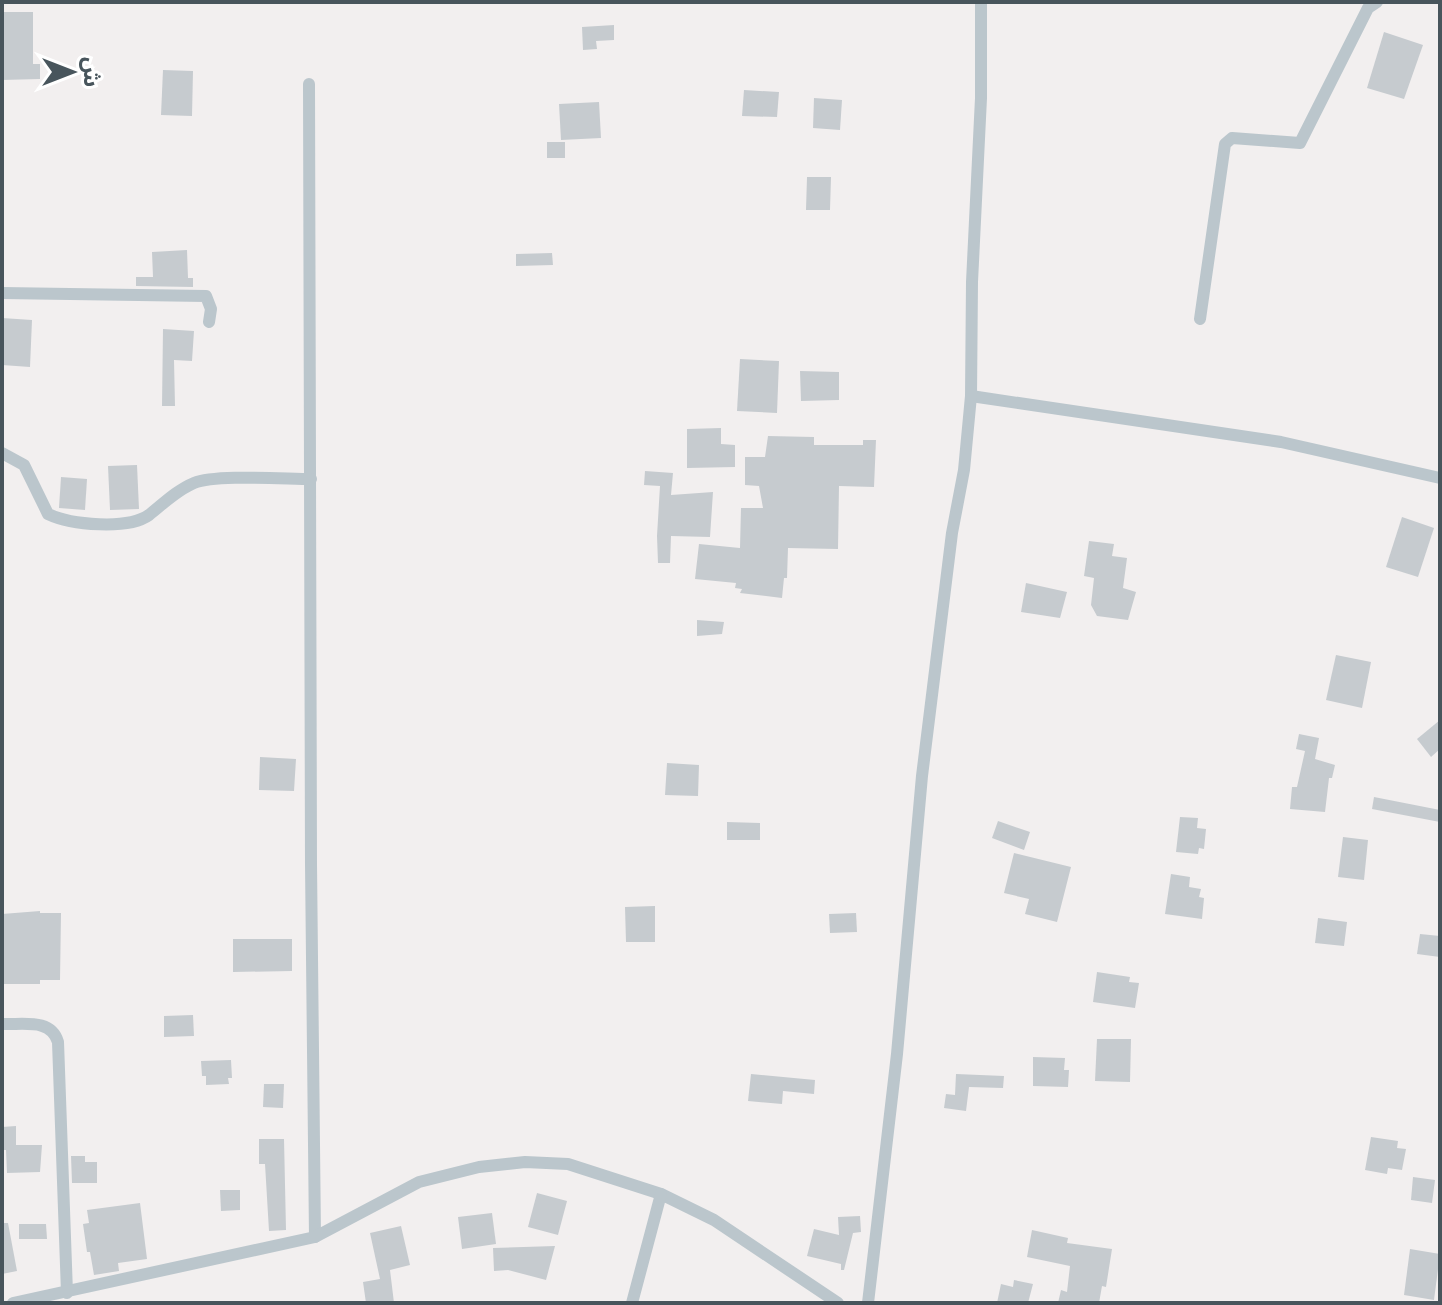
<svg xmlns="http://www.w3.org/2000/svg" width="1442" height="1305" viewBox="0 0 1442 1305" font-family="Roboto,'Noto Sans Arabic',sans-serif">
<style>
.building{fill:#c6cbcf}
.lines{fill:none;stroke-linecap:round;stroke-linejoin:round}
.minor{stroke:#bbc6cc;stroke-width:12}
</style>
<rect width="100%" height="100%" fill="#f2efef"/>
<g class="building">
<path d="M2 12H33V64H40V79L2 80Z"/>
<path d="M614 25V40L596 41 597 49 583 50 582 27Z"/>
<path d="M1384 32 1423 45 1404 99 1367 88Z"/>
<path d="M163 70 193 71 192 116 161 115Z"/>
<path d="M744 90 779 92 777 117 742 116Z"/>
<path d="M814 98 842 100 840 130 813 128Z"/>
<path d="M599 102 601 138 561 140 559 104Z"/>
<rect x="547" y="142" width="18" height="16"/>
<path d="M807 177H831L830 210H806Z"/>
<path d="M187 250 188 278H193V287L136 286V277H153L152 252Z"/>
<path d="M552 253 553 265 516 266V254Z"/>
<path d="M2 318 32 320 30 367 2 365Z"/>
<path d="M163 329 194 331 192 361 174 360 175 406H162Z"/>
<path d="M740 359 779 361 777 413 737 411Z"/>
<path d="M800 371 839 372V400L801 401Z"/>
<path d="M721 428V444L735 445V467L687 468V429Z"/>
<path d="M768 436 814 437V445H863V440H876L874 487 839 486 838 549 788 548 787 578H784L782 598 740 593 742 589 735 588 736 583 695 579 699 544 740 548 741 508H763L759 486 745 485V457H765Z"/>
<path d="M137 465 139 509 110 510 108 466Z"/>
<path d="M645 471 673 473 671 495 713 492 710 537 671 536 670 563H658L657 536 660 486 644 485Z"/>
<path d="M61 477 87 479 85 510 59 508Z"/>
<path d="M1402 517 1434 528 1418 577 1386 567Z"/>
<path d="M1089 541 1114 544 1112 556 1127 558 1123 588 1136 592 1128 620 1097 616 1091 605 1094 578 1084 576Z"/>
<path d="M1026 583 1067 592 1060 618 1021 612Z"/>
<path d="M697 620 724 622 722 634 697 636Z"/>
<path d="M1336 655 1371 662 1362 708 1326 700Z"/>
<path d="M1440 720V749L1431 757 1417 739Z"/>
<path d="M1299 734 1319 738 1315 759 1335 765 1332 778H1329L1325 812 1290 809 1292 787H1297L1305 751 1296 749Z"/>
<path d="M260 757 296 759 294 791 259 790Z"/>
<path d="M667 763 699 765 698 796 665 795Z"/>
<path d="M1374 797 1440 810V822L1372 809Z"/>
<path d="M1180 817 1198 818 1197 828 1206 829 1204 849 1199 848 1198 854 1176 852Z"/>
<path d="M998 821 1030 832 1024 850 992 838Z"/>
<path d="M727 822 760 823V840H727Z"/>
<path d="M1343 837 1368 840 1364 880 1338 877Z"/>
<path d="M1014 853 1071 867 1057 922 1025 914 1029 899 1004 893Z"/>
<path d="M1171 874 1190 877 1189 887 1201 889 1199 897 1204 898 1202 919 1165 914Z"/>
<path d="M655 906V942H626L625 907Z"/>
<path d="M40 911V913H61L60 980H40V984H2V914Z"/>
<path d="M856 913 857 932 830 933 829 914Z"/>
<path d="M1318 918 1347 922 1344 946 1315 943Z"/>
<path d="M1420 934 1440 936V957L1417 954Z"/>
<path d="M233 939H292V971L233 972Z"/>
<path d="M1097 972 1130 977 1129 982 1139 983 1135 1008 1093 1002Z"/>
<path d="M193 1015 194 1036 164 1037V1016Z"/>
<path d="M1097 1039H1131L1130 1082 1095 1081Z"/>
<path d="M1033 1057 1065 1058 1064 1070H1069L1068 1087 1033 1086Z"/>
<path d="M231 1060 232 1078H228L229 1084 206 1085V1076H202L201 1061Z"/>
<path d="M751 1074 815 1080 814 1094 783 1091 782 1104 748 1101Z"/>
<path d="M956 1074 1004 1076 1003 1088 969 1087 966 1111 944 1108 946 1094 955 1095Z"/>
<path d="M264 1084H284L283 1108 263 1107Z"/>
<path d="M16 1126V1145H42L40 1172 7 1173 6 1150H2V1127Z"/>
<path d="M1371 1137 1398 1141 1397 1148 1406 1149 1402 1170 1388 1168 1387 1174 1365 1170Z"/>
<path d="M259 1139H284L286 1230 269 1231 265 1164H259Z"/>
<path d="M71 1156H85V1162H97V1183H72Z"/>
<path d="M1413 1177 1435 1180 1432 1203 1411 1200Z"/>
<path d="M220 1190H240V1210L221 1211Z"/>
<path d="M537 1193 567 1201 558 1235 528 1227Z"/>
<path d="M140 1203 147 1259 118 1263 119 1271 94 1275 90 1252H87L83 1224 89 1223 87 1210Z"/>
<path d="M492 1213 496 1244 462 1249 458 1217Z"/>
<path d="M860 1216 861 1232 853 1233 844 1270H841V1264L807 1256 814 1229 839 1235 838 1217Z"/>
<path d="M2 1223H8L17 1271 2 1274Z"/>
<path d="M19 1224H46L47 1239H19Z"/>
<path d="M401 1226 410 1265 390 1270 394 1303H366L363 1282 380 1279 370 1233Z"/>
<path d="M1032 1230 1068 1238 1067 1243 1112 1249 1106 1287 1102 1286 1099 1303H1058L1061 1290 1067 1292 1070 1266 1027 1257Z"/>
<path d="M555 1246 546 1280 508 1270 494 1271 493 1248Z"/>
<path d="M1410 1249 1440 1254 1434 1300 1404 1295Z"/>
<path d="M1014 1280 1033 1284 1028 1303H997L1001 1284 1013 1287Z"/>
</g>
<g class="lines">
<g class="minor">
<path d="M309 84 311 864 315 1237"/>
<path d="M2 293 206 296 211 309 209 322"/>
<path d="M1200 319 1225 144 1232 138 1300 143 1368 8 1377 2"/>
<path d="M971 396 1281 442 1440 478"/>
<path d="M2 453 24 465 48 514C71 525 128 530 149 515 163 504 177 490 194 483 215 474 285 479 311 479"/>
<path d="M2 1024C23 1025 51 1018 58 1042L67 1293"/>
<path d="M13 1303 315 1237 419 1182 479 1167 525 1162 568 1164 661 1194 714 1220 838 1303"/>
<path d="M632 1303 661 1194"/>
<path d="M868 1303 897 1054 922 776 952 533 964 470 971 396 972 282 981 98V2"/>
</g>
</g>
<rect width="1442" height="1305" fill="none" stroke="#48555c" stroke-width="8"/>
<g transform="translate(72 72) rotate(90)" stroke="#ffffff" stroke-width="6" paint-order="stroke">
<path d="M0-6L14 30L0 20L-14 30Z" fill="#48555c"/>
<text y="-12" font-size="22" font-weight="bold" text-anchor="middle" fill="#48555c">ش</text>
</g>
</svg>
